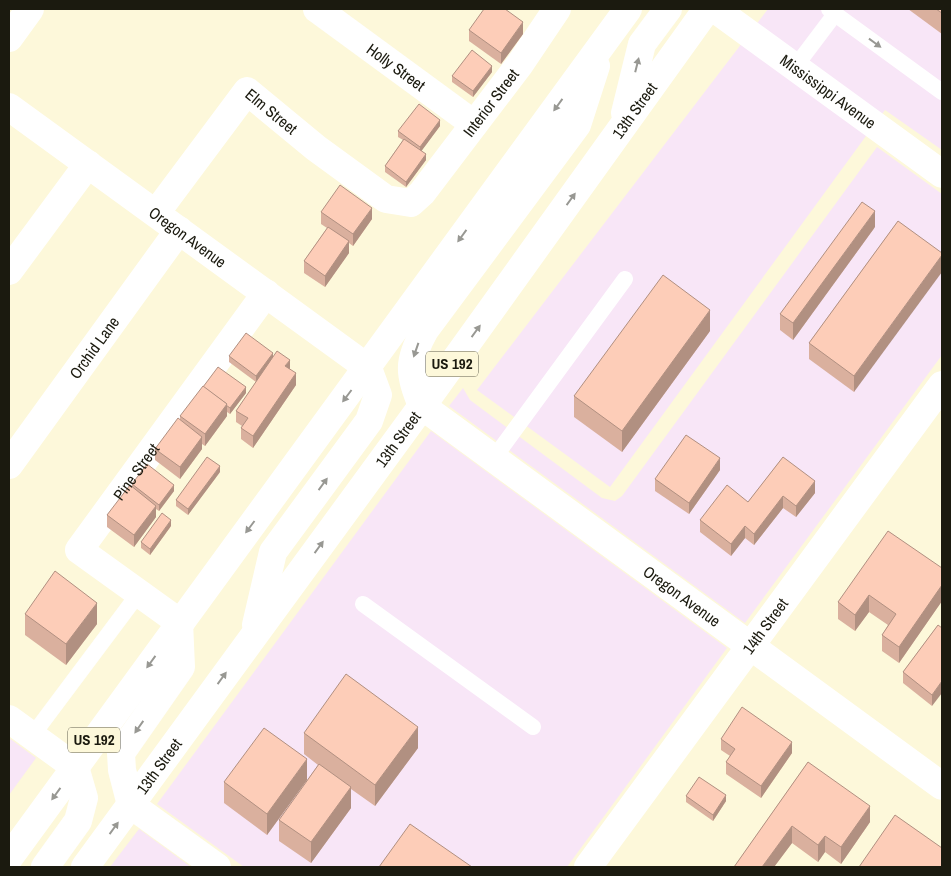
<svg xmlns="http://www.w3.org/2000/svg" width="951" height="876" viewBox="0 0 951 876" font-family="'Archivo Narrow',sans-serif">
<style>
.commercial{fill:#f8e6f7}
.lines{fill:none;stroke-linecap:round;stroke-linejoin:round}
.lane{stroke:#fff;stroke-width:16}
.street{stroke:#fff;stroke-width:28}
.highway{stroke:#fff;stroke-width:28}
.wall{fill:#dab09e}
.shaded-wall{fill:#b19081}
.building{fill:#fdcdb8;stroke:#b19081}
.oneway{fill:#989893}
.labels{text-anchor:middle;stroke-width:4;stroke-linejoin:round;paint-order:stroke}
.shield{fill:#fdf8da;stroke:#5f5d4c;stroke-width:1}
.shield-label{font-size:15px;font-weight:bold;fill:#1b1a0f}
.street-label{font-size:16px;fill:#1b1a0f;stroke:#fdf8da}
</style>
<rect width="100%" height="100%" fill="#fdf8da"/>
<g class="commercial">
<path d="M768 9H942V150L885 110 610 487 477 390Z"/>
<path d="M877 147 942 194V355L745 623 449 406 463 388 470 400 602 498 615 501 622 496Z"/>
<path d="M431 431 727 648 567 867H244L157 804Z"/>
<path d="M9 738 36 758 9 795Z"/>
<path d="M139 829 191 867H110Z"/>
</g>
<g class="lines">
<g class="lane">
<path d="M835 14 942 92"/>
<path d="M795 67 835 14 829 9"/>
<path d="M494 458 625 279"/>
<path d="M363 604 533 727"/>
<path d="M32 736 139 593"/>
</g>
<g class="street">
<path id="s1" d="M317 9 474 124"/>
<path id="s2" d="M715 9 942 174"/>
<path d="M9 38 30 9"/>
<path id="s3" d="M9 107 368 368"/>
<path id="s4" d="M156 213 247 91 316 148 386 199 411 203 422 193 520 64 557 9"/>
<path d="M9 271 88 164"/>
<path id="s5" d="M422 406 942 786"/>
<path id="s6" d="M9 465 179 230"/>
<path id="s7" d="M179 622 79 550 266 293"/>
<path d="M9 719 75 767"/>
<path d="M131 805 217 867"/>
<path id="s8" d="M588 867 942 385"/>
</g>
<g class="highway">
<path d="M625 113 642 44 668 9"/>
<path d="M422 406C409 373 407 362 425 330L577 125 596 66"/>
<path d="M256 625 273 552 369 421 378 395 368 368"/>
<path d="M131 805 122 770 121 753 181 667 179 622"/>
<path d="M9 858 628 9"/>
<path d="M45 867 78 821 84 798 75 767"/>
<path id="s9" d="M85 867 422 406 707 9"/>
</g>
</g>
<g class="wall">
<path d="M908 9H942V34Z"/>
<path d="M469 30 523 34 501 64 469 41Z"/>
<path d="M492 72 473 97 452 82V76Z"/>
<path d="M440 126 421 151 426 160 406 187 385 172V166L403 140 398 137V131Z"/>
<path d="M321 212 372 219 353 246 349 243V253L325 287 304 273V261L327 228 321 224Z"/>
<path d="M898 221 854 392 809 359V343Z"/>
<path d="M875 227 793 340 780 330V314Z"/>
<path d="M710 331 622 452 574 417V396Z"/>
<path d="M229 356 273 357 290 369 296 385 253 448 241 439V428L242 426 236 422V411L256 382 229 362Z"/>
<path d="M246 393 230 414 227 412V416L205 446 202 444V449L180 479 155 460V449L180 420V416Z"/>
<path d="M783 457 815 493 796 517 783 508 754 545 745 538 731 556 700 532V520L748 502Z"/>
<path d="M720 470 689 514 655 491V479Z"/>
<path d="M220 472 188 515 176 506V500Z"/>
<path d="M132 484 174 491 159 511 156 509V517L134 547 107 527V515L132 487Z"/>
<path d="M171 526 150 555 141 548V542Z"/>
<path d="M942 568V601L899 663 882 651V635L888 625 869 612 855 631 838 619V602Z"/>
<path d="M25 614 97 624 66 665 25 635Z"/>
<path d="M938 625 932 706 903 683V672Z"/>
<path d="M304 733 418 748 375 806 351 789V808L311 863 279 841V820L318 765 304 754Z"/>
<path d="M721 739 792 753 761 798 726 774V762L730 756 721 750Z"/>
<path d="M808 762 870 822 841 864 825 852 818 862 792 843 774 867H734Z"/>
<path d="M307 780 267 835 224 803V782Z"/>
<path d="M686 796 726 801 713 821 686 802Z"/>
</g>
<g class="shaded-wall">
<path d="M523 22V34L501 64V53Z"/>
<path d="M492 66V72L473 97V91Z"/>
<path d="M440 120V126L420 153V147Z"/>
<path d="M426 154V160L406 187V182Z"/>
<path d="M372 208V219L353 246V234Z"/>
<path d="M875 211V227L793 340V323Z"/>
<path d="M349 241V253L325 287V276Z"/>
<path d="M942 255V272L854 392V376Z"/>
<path d="M710 310V331L622 452V431Z"/>
<path d="M273 353V359L256 382V376Z"/>
<path d="M290 360V371L285 366Z"/>
<path d="M296 373V385L253 448V436Z"/>
<path d="M246 387V393L230 414V408Z"/>
<path d="M227 404V416L205 446V434Z"/>
<path d="M202 437V449L180 479V467Z"/>
<path d="M720 458V470L689 514V503Z"/>
<path d="M220 466V472L188 515V509Z"/>
<path d="M815 481V493L796 517V506Z"/>
<path d="M174 485V491L159 511V505Z"/>
<path d="M783 496V508L754 545V534Z"/>
<path d="M156 506V517L134 547V535Z"/>
<path d="M171 520V526L150 555V549Z"/>
<path d="M745 526V538L731 556V544Z"/>
<path d="M942 585V601L899 663V647Z"/>
<path d="M869 595V612L855 631V615Z"/>
<path d="M97 603V624L66 665V644Z"/>
<path d="M942 681V693L932 706V695Z"/>
<path d="M418 727V748L375 806V785Z"/>
<path d="M792 742V753L761 798V786Z"/>
<path d="M307 759V780L267 835V814Z"/>
<path d="M351 787V808L311 863V842Z"/>
<path d="M726 795V801L713 821V815Z"/>
<path d="M870 806V822L841 864V847Z"/>
<path d="M792 826V843L774 867H762Z"/>
<path d="M825 836V852L818 862V845Z"/>
</g>
<g class="building">
<path d="M484 9H505L523 22 501 53 469 30Z"/>
<path d="M936 9H942V13Z"/>
<path d="M472 50 492 66 473 91 452 76Z"/>
<path d="M419 104 440 120 420 147 398 131Z"/>
<path d="M404 139 426 154 406 182 385 166Z"/>
<path d="M340 185 372 208 353 234 321 212Z"/>
<path d="M862 202 875 211 793 323 780 314Z"/>
<path d="M898 221 942 253V255L854 376 809 343Z"/>
<path d="M328 227 349 241 325 276 304 261Z"/>
<path d="M663 275 710 310 622 431 574 396Z"/>
<path d="M246 333 273 353 256 376 229 356Z"/>
<path d="M277 351 290 360 285 366 296 373 253 436 241 428 248 418 236 411Z"/>
<path d="M218 367 246 387 230 408 226 405 227 404 203 387Z"/>
<path d="M203 386 227 404 205 434 180 416Z"/>
<path d="M178 418 202 437 180 467 155 449Z"/>
<path d="M686 435 720 458 689 503 655 479Z"/>
<path d="M207 457 220 466 188 509 176 500Z"/>
<path d="M783 457 815 481 796 506 783 496 754 534 745 526 731 544 700 520 727 485 748 502Z"/>
<path d="M147 464 174 485 159 505 132 484Z"/>
<path d="M130 485 156 506 134 535 107 515Z"/>
<path d="M162 513 171 520 150 549 141 542Z"/>
<path d="M888 531 942 568V585L899 647 882 635 896 614 869 595 855 615 838 602Z"/>
<path d="M55 571 97 603 66 644 25 614Z"/>
<path d="M938 625 942 628V681L932 695 903 672Z"/>
<path d="M346 674 418 727 375 785 304 733Z"/>
<path d="M742 707 792 742 761 786 726 762 735 749 721 739Z"/>
<path d="M264 728 307 759 267 814 224 782Z"/>
<path d="M808 762 870 806 841 847 825 836 818 845 792 826 762 867H734Z"/>
<path d="M319 764 351 787 311 842 279 820Z"/>
<path d="M699 777 726 795 713 815 686 796Z"/>
<path d="M895 815 942 848V867H859Z"/>
<path d="M410 824 472 867H379Z"/>
</g>
<defs><path id="oneway-solid" d="M-6-.8H1V-3.2L6.5 0L1 3.2V.8H-6Z" transform="scale(1.25)"/></defs>
<g class="oneway">
<use href="#oneway-solid" transform="translate(875 43) rotate(36)"/>
<use href="#oneway-solid" transform="translate(637 65) rotate(-76)"/>
<use href="#oneway-solid" transform="translate(558 105) rotate(126)"/>
<use href="#oneway-solid" transform="translate(571 199) rotate(-54)"/>
<use href="#oneway-solid" transform="translate(462 236) rotate(126)"/>
<use href="#oneway-solid" transform="translate(476 331) rotate(-54)"/>
<use href="#oneway-solid" transform="translate(416 350) rotate(109)"/>
<use href="#oneway-solid" transform="translate(347 396) rotate(127)"/>
<use href="#oneway-solid" transform="translate(323 484) rotate(-54)"/>
<use href="#oneway-solid" transform="translate(250 527) rotate(127)"/>
<use href="#oneway-solid" transform="translate(319 547) rotate(-54)"/>
<use href="#oneway-solid" transform="translate(151 662) rotate(126)"/>
<use href="#oneway-solid" transform="translate(222 678) rotate(-54)"/>
<use href="#oneway-solid" transform="translate(139 727) rotate(125)"/>
<use href="#oneway-solid" transform="translate(56 794) rotate(126)"/>
<use href="#oneway-solid" transform="translate(114 828) rotate(-54)"/>
</g>
<g class="labels">
<g class="shield">
<rect x="426" y="351.5" width="52" height="25" rx="4"/>
<rect x="68" y="727.5" width="52" height="25" rx="4"/>
</g>
<g class="shield-label">
<text x="452" y="369">US 192</text>
<text x="94" y="745">US 192</text>
</g>
<g class="street-label">
<text dy="6" stroke="none"><textPath href="#s1" startOffset="98">Holly Street</textPath></text>
<text dy="6" stroke="none"><textPath href="#s2" startOffset="140">Mississippi Avenue</textPath></text>
<text dy="6" stroke="none"><textPath href="#s4" startOffset="482">Interior Street</textPath></text>
<text dy="6" stroke="none"><textPath href="#s9" startOffset="935">13th Street</textPath></text>
<text dy="6" stroke="none"><textPath href="#s4" startOffset="184">Elm Street</textPath></text>
<text dy="6" stroke="none"><textPath href="#s3" startOffset="221">Oregon Avenue</textPath></text>
<text dy="6" stroke="none"><textPath href="#s6" startOffset="145">Orchid Lane</textPath></text>
<text dy="6" stroke="none"><textPath href="#s9" startOffset="530">13th Street</textPath></text>
<text dy="6" stroke="none"><textPath href="#s7" startOffset="220">Pine Street</textPath></text>
<text dy="6" stroke="none"><textPath href="#s5" startOffset="322">Oregon Avenue</textPath></text>
<text dy="6" stroke="none"><textPath href="#s8" startOffset="299">14th Street</textPath></text>
<text dy="6" stroke="none"><textPath href="#s9" startOffset="125">13th Street</textPath></text>
</g>
</g>
<rect width="951" height="876" fill="none" stroke="#1b1a0f" stroke-width="20"/>
</svg>
